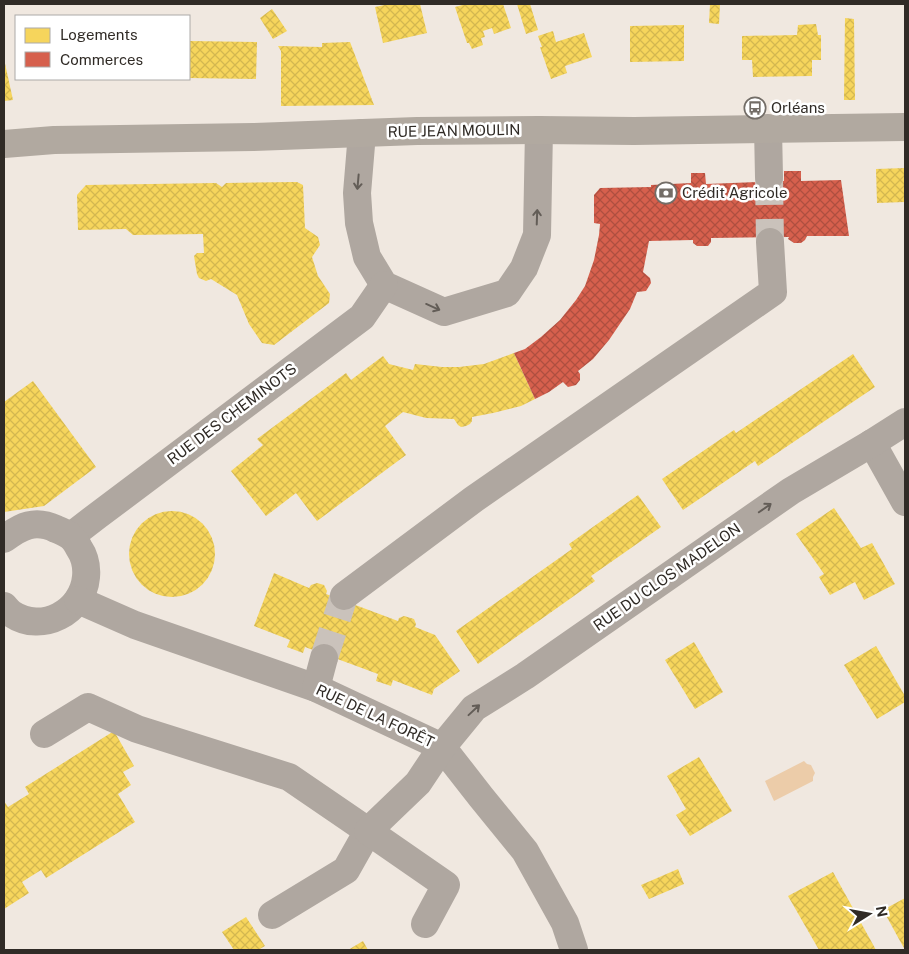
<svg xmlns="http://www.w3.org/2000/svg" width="909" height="954" viewBox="0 0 909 954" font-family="'Public Sans',sans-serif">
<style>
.water{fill:#eccca9}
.homes{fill:url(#homes-cross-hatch)}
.shops{fill:url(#shops-cross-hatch)}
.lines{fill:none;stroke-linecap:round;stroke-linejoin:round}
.minor-tunnel{stroke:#cac2bb;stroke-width:28;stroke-dasharray:28 14;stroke-linecap:butt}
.minor{stroke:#afa7a0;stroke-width:28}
.major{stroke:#b1a9a0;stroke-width:28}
.oneway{stroke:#635d57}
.labels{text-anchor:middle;stroke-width:5;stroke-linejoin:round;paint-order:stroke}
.poi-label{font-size:15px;fill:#302b26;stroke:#fff;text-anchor:start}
.street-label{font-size:15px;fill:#302b26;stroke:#fff}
</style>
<defs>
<pattern id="homes-cross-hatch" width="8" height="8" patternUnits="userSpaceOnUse" patternTransform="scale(1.25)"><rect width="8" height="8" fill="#f6d55c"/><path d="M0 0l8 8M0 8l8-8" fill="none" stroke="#d3b750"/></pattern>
<pattern id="shops-cross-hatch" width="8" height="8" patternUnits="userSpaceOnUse" patternTransform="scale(1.25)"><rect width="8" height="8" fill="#d6604d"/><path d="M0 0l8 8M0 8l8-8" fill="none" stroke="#ae4f40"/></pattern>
</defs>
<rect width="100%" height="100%" fill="#f0e8e0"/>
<path class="water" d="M804 761 807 764 811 765 815 773 813 777V781L774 801 765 781Z"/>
<g class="homes">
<path d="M389 4H420L427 33 383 43 375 7Z"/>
<path d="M466 4H503L511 28 494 34 492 28 483 31 485 37 481 38 483 45 472 49 469 43H467L455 7Z"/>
<path d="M517 4H530L538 30 526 34Z"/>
<path d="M710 4H720L719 24 709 23Z"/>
<path d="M272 9 287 31 273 39 260 18Z"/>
<path d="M845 18 854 19 855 100H844Z"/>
<path d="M816 24 818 35H821V60H812V76L753 77 752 60H742V36L797 35 798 25Z"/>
<path d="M684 25V61L630 62V26Z"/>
<path d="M553 31 556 42 584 33 592 57 565 66 567 73 551 79 540 47H542L538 36Z"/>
<path d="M189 41 257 42 256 79 189 78Z"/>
<path d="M350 42 374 105 281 106V51L278 46 322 47V43Z"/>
<path d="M4 59 13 100 4 101Z"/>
<path d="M905 168V202L877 203 876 169Z"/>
<path d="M297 182 303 185 305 228 318 237 320 245 312 257 318 276 330 294 329 303 274 345 262 343 249 324 237 295 211 279 206 281 199 278 197 274 194 256 197 253H204L203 234 133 235 126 229 78 230 77 195 86 185 216 183 222 187 226 183Z"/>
<path d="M514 353 535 399 521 406 493 413 472 417V421L470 424 466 426 461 427 458 425 454 419 426 418 403 412 385 426 406 455 317 521 296 493 266 516 231 471 263 445 257 439 346 373 351 380 383 356 389 364 413 370 415 364 442 367H459L484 364Z"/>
<path d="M853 354 875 387 758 466 755 461 683 510 662 479 734 430 736 433Z"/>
<path d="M33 381 96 467 44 506 4 512V402Z"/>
<path d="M638 495 661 527 591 576 595 581 478 664 456 631 572 549 569 544Z"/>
<path d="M834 508 861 548 872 543 895 584 864 600 855 582 830 595 819 577 824 574 796 534Z"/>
<circle cx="172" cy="554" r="43"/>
<path d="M274 573 309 588 311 585 317 583 324 585 327 591 326 594 398 621 399 618 404 616 414 619 416 624 415 627 435 635 460 671 434 689 432 695 393 680 391 686 376 681 378 674 305 647 303 653 287 647 290 640 254 626Z"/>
<path d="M694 642 723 692 695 709 665 660Z"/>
<path d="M876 646 905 696V702L877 719 844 665Z"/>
<path d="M114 731 134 766 123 772 131 785 118 794 135 822 46 878 41 870 22 882 29 893 4 909V801L8 807 29 794 25 787Z"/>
<path d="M699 757 732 811 690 836 676 815 686 809 667 776Z"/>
<path d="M678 869 684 884 649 899 641 885Z"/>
<path d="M833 872 876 950H819L788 896Z"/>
<path d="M905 898V950L883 910Z"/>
<path d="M246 917 265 946 258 950H234L222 932Z"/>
<path d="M363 941 368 950H348Z"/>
</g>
<path class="shops" d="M784 171H801V181L841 180 849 236H807L805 240 801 243H794L788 239 789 237 711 238V242L708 246H697L693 243V240L649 241 643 272 650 278 651 283 646 291 637 292 630 309 609 340 593 359 578 371 580 374V380L576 385 568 387 563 382 549 392 535 399 514 353 525 349 541 337 560 320 576 300 585 286 594 260 599 235 600 224 594 223V195L600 188 651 187V185L691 183V173H705L706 184 784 181Z"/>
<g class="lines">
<g class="minor-tunnel">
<path d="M769 177 770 242"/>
<path d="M324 658 344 596"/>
</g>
<g class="minor">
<path d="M768 128 769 177"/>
<path d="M362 133 357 193 359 223 367 257 384 285 444 312 507 293 524 268 537 235 539 130"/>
<path d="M872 443 905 502"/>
<path d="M71 536 97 516 362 317 384 285"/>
<path d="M4 539C21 526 35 519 56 529 61 531 66 533 70 536 74 539 77 544 79 548 85 557 87 567 86 577 83 612 42 634 12 614 9 612 6 608 4 606"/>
<path d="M344 596 474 499 773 292 770 242"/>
<path d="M78 600 135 625 316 688 442 747 481 797 525 851 565 923 574 950"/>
<path d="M316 688 324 658"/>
<path d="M44 734 88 707 137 729 289 777 368 831 346 870 272 915"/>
<path d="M425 924 446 885 368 831 418 783 442 747 474 708 525 676 791 491 872 443 905 422"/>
</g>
<path class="major" d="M4 144 54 140 253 137 417 131 539 130 634 131 905 127"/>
</g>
<defs><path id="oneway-shaft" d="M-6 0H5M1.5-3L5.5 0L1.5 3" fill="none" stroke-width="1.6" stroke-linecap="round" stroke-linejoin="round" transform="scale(1.25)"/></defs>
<g class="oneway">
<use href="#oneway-shaft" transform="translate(358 182) rotate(95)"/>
<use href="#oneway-shaft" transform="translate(537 217) rotate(-88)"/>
<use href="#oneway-shaft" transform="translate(433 307) rotate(24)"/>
<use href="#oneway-shaft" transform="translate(765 508) rotate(-35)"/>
<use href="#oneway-shaft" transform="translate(474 710) rotate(-43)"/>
</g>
<defs>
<g id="bus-ring" transform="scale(1.125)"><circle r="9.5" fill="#fff" stroke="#736d67" stroke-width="1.5"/><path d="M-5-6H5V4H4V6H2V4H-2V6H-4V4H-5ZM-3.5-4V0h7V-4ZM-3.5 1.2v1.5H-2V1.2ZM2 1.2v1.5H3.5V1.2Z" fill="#736d67"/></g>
<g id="bank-ring" transform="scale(1.125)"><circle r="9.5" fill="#fff" stroke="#736d67" stroke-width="1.5"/><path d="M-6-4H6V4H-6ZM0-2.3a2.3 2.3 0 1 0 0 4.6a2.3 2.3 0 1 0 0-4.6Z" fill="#736d67"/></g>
</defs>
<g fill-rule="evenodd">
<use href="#bus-ring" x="755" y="108"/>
<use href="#bank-ring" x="666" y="193"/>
</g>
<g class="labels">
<g class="poi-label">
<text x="771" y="113">Orléans</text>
<text x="682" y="198">Crédit Agricole</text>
</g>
<g class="street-label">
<text transform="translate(454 131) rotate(-1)" y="5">RUE JEAN MOULIN</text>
<text transform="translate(232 414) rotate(-37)" y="5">RUE DES CHEMINOTS</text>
<text transform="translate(667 577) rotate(-35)" y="5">RUE DU CLOS MADELON</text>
<text transform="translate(375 716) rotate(25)" y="5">RUE DE LA FORÊT</text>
</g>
</g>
<rect width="909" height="954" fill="none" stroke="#302b26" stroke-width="10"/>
<rect x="15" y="15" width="175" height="65" fill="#ffffff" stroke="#acaaa8"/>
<rect x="25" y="28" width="25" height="15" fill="#f6d55c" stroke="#acaaa8"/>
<text x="60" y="40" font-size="15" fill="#302b26">Logements</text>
<rect x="25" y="52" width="25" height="15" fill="#d6604d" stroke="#acaaa8"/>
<text x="60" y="65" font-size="15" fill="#302b26">Commerces</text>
<g transform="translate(869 914) rotate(79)" stroke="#ffffff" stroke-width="4" paint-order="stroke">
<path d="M0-4L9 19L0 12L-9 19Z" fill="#302b26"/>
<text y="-8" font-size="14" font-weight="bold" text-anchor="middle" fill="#302b26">N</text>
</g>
</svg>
